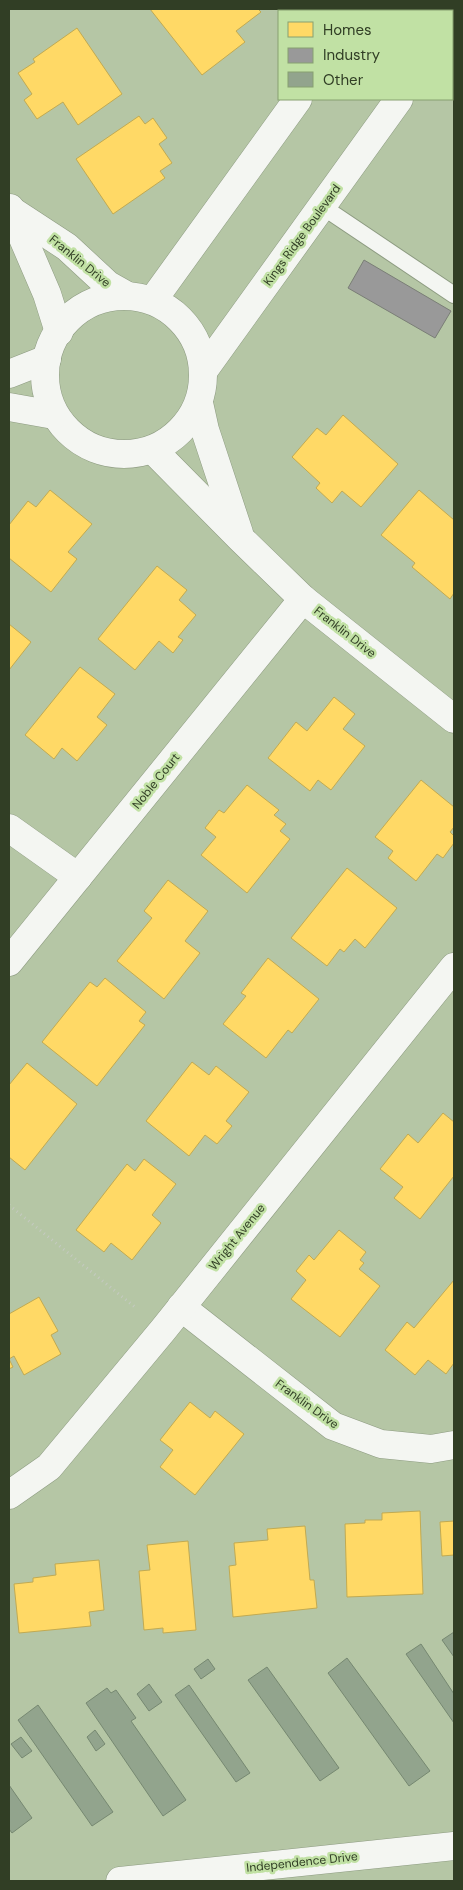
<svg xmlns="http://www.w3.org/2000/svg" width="463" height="1890" viewBox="0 0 463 1890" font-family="'DM Sans',sans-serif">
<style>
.homes{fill:#ffd966;stroke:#c1aa52}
.industry{fill:#999;stroke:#7a7e76}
.building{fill:#92a48d;stroke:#768871}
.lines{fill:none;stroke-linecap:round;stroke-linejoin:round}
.service-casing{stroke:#8d9b81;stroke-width:18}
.minor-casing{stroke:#8d9b81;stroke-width:29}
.path{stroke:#c5cac1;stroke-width:3;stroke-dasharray:1 4;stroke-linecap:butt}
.service{stroke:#f4f6f2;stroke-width:16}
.minor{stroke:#f4f6f2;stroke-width:28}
.labels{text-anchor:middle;stroke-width:5;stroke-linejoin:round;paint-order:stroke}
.street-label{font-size:12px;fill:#313e25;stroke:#c1e1a4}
</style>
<rect width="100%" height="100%" fill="#b5c6a5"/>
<g class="homes">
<path d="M150 9H258L261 12 236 31 245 42 202 75Z"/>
<path d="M77 28 122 94 78 125 63 102 37 119 24 100 32 94 18 73 35 62 33 59Z"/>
<path d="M139 116 145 124 153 118 167 138 159 144 172 163 160 171 165 178 113 214 76 159Z"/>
<path d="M343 415 398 464 361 507 342 491 332 503 316 488 320 483 292 457 317 428 326 435Z"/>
<path d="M50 490 92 524 68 552 77 559 51 592 9 558V525L28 501 36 507Z"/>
<path d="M419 490 454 520V593L450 599 412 567 415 563 381 535Z"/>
<path d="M157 566 187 590 179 600 196 615 178 637 183 640 173 653 159 641 135 670 98 639Z"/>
<path d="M9 624 31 642 9 670Z"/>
<path d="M80 667 115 694 97 717 107 725 77 761 62 748 54 759 25 735Z"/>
<path d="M334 697 355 714 343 729 365 746 331 790 318 780 310 791 268 758 296 722 307 731Z"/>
<path d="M421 780 454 807V827L450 832 454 836V843L443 858 437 854 416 881 388 858 393 851 375 837Z"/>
<path d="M247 785 279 810 274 815 286 824 280 831 290 839 247 893 201 855 216 837 205 828 219 810 224 813Z"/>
<path d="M347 868 397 908 365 948 355 939 344 952 340 949 327 966 291 938Z"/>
<path d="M168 880 208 911 185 941 200 953 164 999 117 961 152 918 144 911Z"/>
<path d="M268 958 319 999 292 1033 288 1030 266 1058 223 1024 246 996 241 993Z"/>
<path d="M105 978 146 1012 139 1021 145 1025 97 1086 42 1042 90 982 97 987Z"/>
<path d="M192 1062 209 1075 216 1066 249 1092 226 1121 232 1126 217 1144 205 1135 189 1156 146 1121Z"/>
<path d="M27 1063 77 1104 25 1170 9 1157V1085Z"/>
<path d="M443 1113 454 1122V1176L420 1219 394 1198 403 1187 380 1169 408 1134 418 1143Z"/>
<path d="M144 1159 176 1184 152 1215 161 1223 132 1260 111 1243 104 1252 76 1230 127 1164 135 1171Z"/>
<path d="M339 1230 366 1252 360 1260 364 1263 359 1269 380 1286 340 1337 291 1299 306 1280 296 1271 309 1255 314 1260Z"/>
<path d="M454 1280V1363L446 1374 428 1360 415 1375 385 1350 407 1322 414 1328Z"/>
<path d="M39 1297 58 1331 51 1335 61 1354 24 1375 14 1356 9 1359 13 1367 9 1369V1314Z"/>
<path d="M190 1402 210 1418 215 1411 244 1434 195 1495 160 1467 173 1450 160 1440Z"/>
<path d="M420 1511 423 1594 347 1597 345 1524 365 1523V1520H382V1513Z"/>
<path d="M454 1521V1555L442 1556 440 1522Z"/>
<path d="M305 1526 310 1580H314L317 1608 233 1617 229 1566 236 1565 234 1543 268 1540 267 1529Z"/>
<path d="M188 1541 196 1630 163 1633V1628L144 1630 139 1571 150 1570 147 1545Z"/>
<path d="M99 1560 104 1610 89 1612 91 1626 19 1633 14 1584 33 1582V1578L56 1575 55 1564Z"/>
</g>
<path class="industry" d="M364 260 451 311 435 338 348 288Z"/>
<g class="building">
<path d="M454 1632V1657L442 1640Z"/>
<path d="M421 1644 454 1694V1723L406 1654Z"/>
<path d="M347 1658 430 1771 409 1786 328 1673Z"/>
<path d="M208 1659 215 1669 201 1679 194 1669Z"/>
<path d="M267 1667 339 1768 320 1781 248 1680Z"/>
<path d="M149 1684 162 1702 149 1711 137 1694Z"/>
<path d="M189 1685 250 1773 236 1782 175 1695Z"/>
<path d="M107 1688 111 1693 116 1690 136 1718 131 1721 186 1800 163 1816 86 1703Z"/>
<path d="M38 1705 113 1812 92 1826 18 1720Z"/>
<path d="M95 1730 105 1744 96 1751 87 1737Z"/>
<path d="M21 1737 32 1751 22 1758 11 1744Z"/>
<path d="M9 1785 32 1818 12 1833 9 1829Z"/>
</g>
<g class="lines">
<g class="service-casing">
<path id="service" d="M323 207 454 295"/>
</g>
<g class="minor-casing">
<g id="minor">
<path d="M361 11 363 9"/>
<path d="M452 25 454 22"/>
<path d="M10 208 47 294 59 332"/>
<path d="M12 211 67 247 108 285 124 294"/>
<circle cx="124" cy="375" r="79"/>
<path d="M153 300 298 99"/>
<path d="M204 370 399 99"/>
<path d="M9 374 47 359"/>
<path d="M199 403 205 430 239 533"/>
<path d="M9 407 54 415"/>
<path d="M153 450 241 539 303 599 454 719"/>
<path d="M9 828 78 877"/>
<path d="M9 962 303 599"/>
<path d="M181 1307 333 1426 381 1444 431 1449 454 1445"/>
<path d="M9 1495 49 1467 163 1330 454 967"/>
<path d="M120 1881 454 1846"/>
</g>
</g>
<path class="path" d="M9 1205 136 1308"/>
<use href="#service" class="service"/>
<use href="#minor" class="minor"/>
</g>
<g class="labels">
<g class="street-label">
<text transform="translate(302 235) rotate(-54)" y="4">Kings Ridge Boulevard</text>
<text transform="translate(80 261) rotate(39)" y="4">Franklin Drive</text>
<text transform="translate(345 632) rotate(38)" y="4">Franklin Drive</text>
<text transform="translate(156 781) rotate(-51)" y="4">Noble Court</text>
<text transform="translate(237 1237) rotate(-51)" y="4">Wright Avenue</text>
<text transform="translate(307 1404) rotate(36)" y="4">Franklin Drive</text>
<text transform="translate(302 1862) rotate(-6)" y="4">Independence Drive</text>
</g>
</g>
<rect width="463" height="1890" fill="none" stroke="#313e25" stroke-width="20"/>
<rect x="278" y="10" width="175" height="90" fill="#c1e1a4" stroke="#87a071"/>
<rect x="288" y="22" width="25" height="15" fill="#ffd966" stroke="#87a071"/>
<text x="323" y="35" font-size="15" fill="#313e25">Homes</text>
<rect x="288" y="48" width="25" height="15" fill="#999999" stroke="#87a071"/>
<text x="323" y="60" font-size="15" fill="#313e25">Industry</text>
<rect x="288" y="72" width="25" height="15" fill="#92a48d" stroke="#87a071"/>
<text x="323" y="85" font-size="15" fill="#313e25">Other</text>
</svg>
